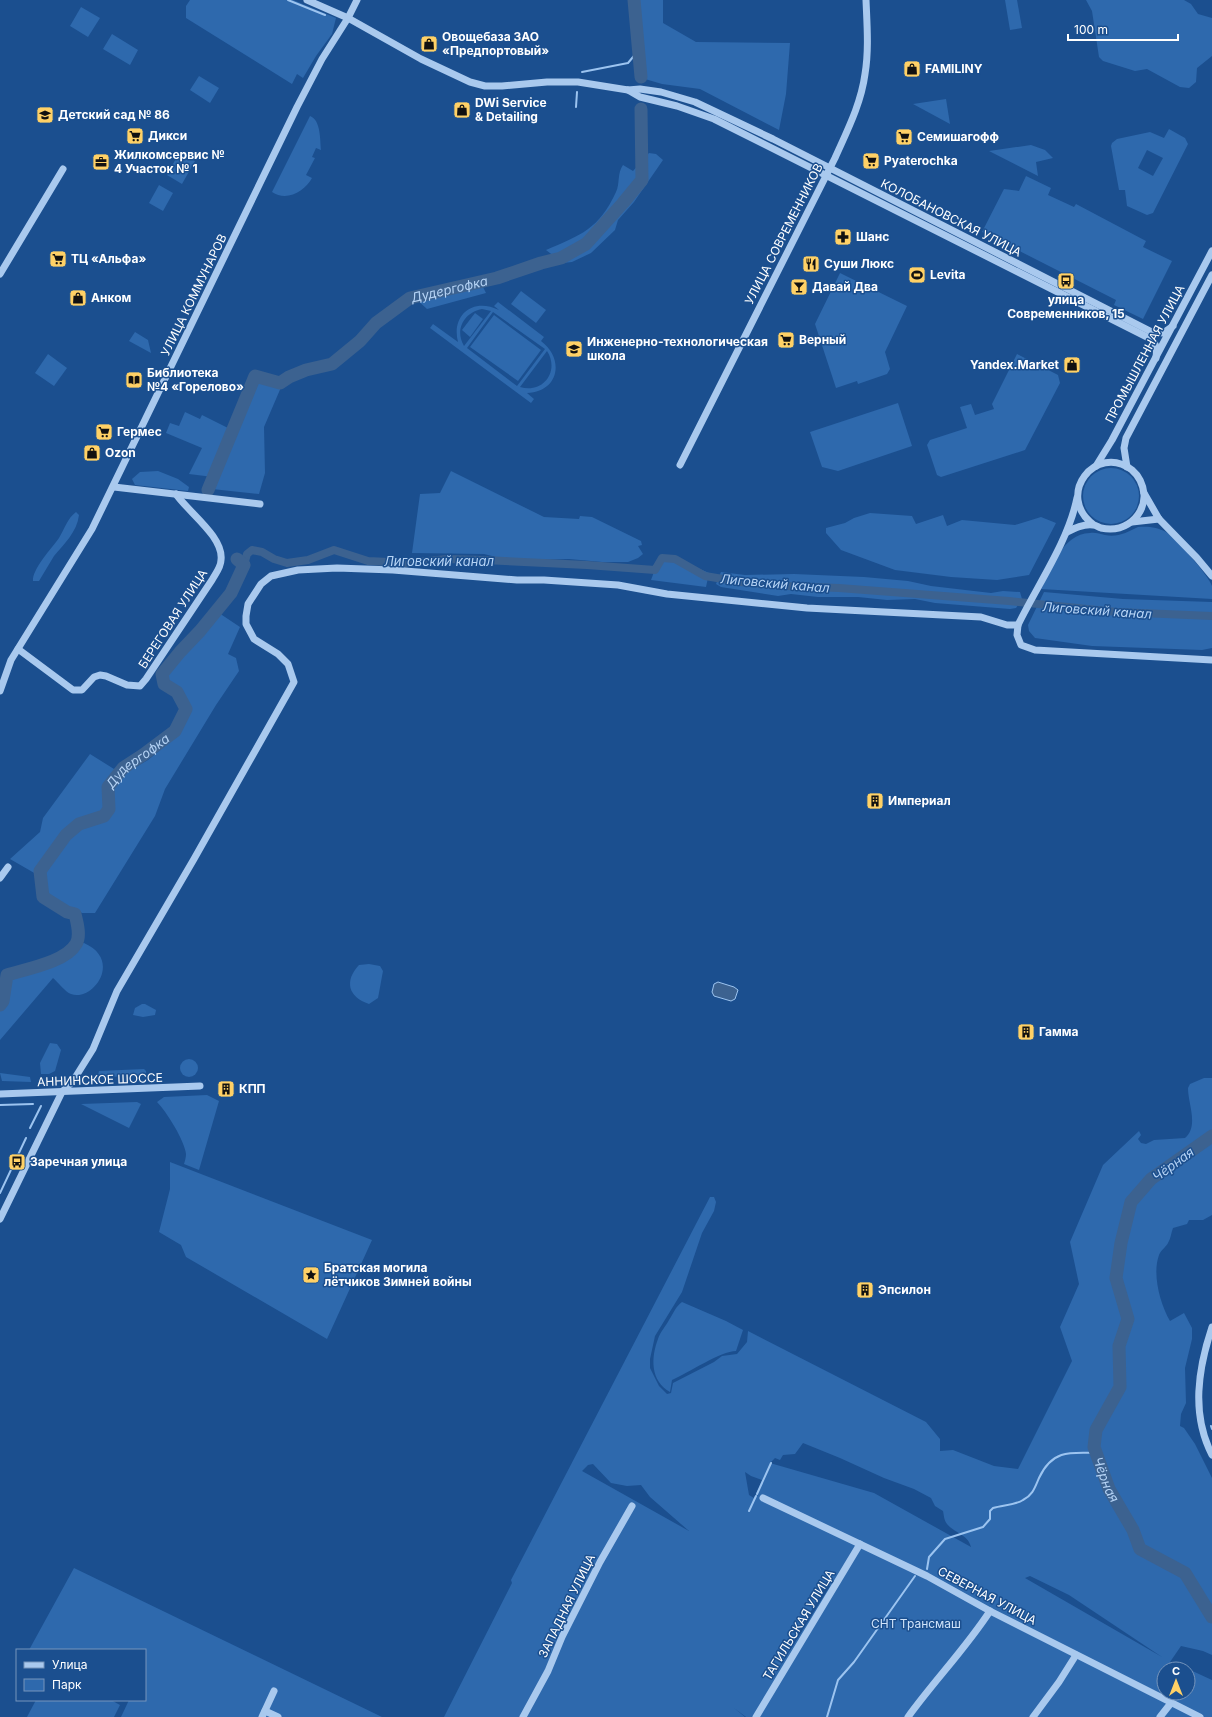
<svg xmlns="http://www.w3.org/2000/svg" width="1212" height="1717" viewBox="0 0 1212 1717" font-family="Inter,sans-serif">
<style>
.green{fill:#2e69ad;fill-rule:evenodd}
.water{fill:#3c6290;stroke:#9cc4f0}
.lines{fill:none;stroke-linecap:round;stroke-linejoin:round}
.stream{stroke:#9cc4f0;stroke-width:2}
.canal{stroke:#3c6290;stroke-width:8}
.river{stroke:#3c6290;stroke-width:13}
.minor{stroke:#a9c9ee;stroke-width:7}
.labels{text-anchor:middle;stroke-width:3;stroke-linejoin:round;paint-order:stroke}
.poi-label{font-size:12px;font-weight:bold;fill:#fff;stroke:#1b4f8f;text-anchor:start}
.street-label{font-size:12px;fill:#fff;stroke:#1b4f8f}
.park-label{font-size:12px;fill:#cfe3fa;stroke:#1b4f8f}
.water-label{font-size:13px;font-style:italic;fill:#b5d3f5;stroke:#1b4f8f}
</style>
<rect width="100%" height="100%" fill="#1b4f8f"/>
<g class="green">
<path d="M190 0H293L336 18 332 34 316 56 303 78 297 74 292 84 186 18V6Z"/>
<path d="M638 0H663V23L696 42 790 43 786 94 779 130 700 89 662 84 645 79Z"/>
<path d="M1005 0H1017L1022 28 1010 30Z"/>
<path d="M1086 0H1184L1191 4 1198 14 1212 18V56L1197 68 1196 82 1189 88 1180 87 1147 69 1135 71 1103 61 1099 57 1092 11Z"/>
<path d="M81 7 100 18 88 37 70 26Z"/>
<path d="M112 34 138 50 130 65 103 49Z"/>
<path d="M199 76 219 88 210 103 190 90Z"/>
<path d="M946 99 950 124 913 104Z"/>
<path d="M310 116C321 120 320 140 321 150L316 148 312 157 315 158 306 175 312 178C305 191 287 202 272 192Z"/>
<path d="M1169 129 1185 138 1188 144 1153 213 1147 215 1127 206 1125 190H1119L1111 146 1112 143 1117 139 1150 132 1164 138ZM1147 150 1163 158 1153 176 1138 168Z"/>
<path d="M1031 145 1045 150 1053 158 1036 162 1038 176 989 151Z"/>
<path d="M179 153 195 161 182 184 167 175Z"/>
<path d="M649 153 656 154 663 160 634 202 618 220 615 230 591 253 572 262 563 263 546 250C581 235 599 229 616 192 620 184 617 173 623 165L633 171Z"/>
<path d="M1026 176 1051 188 1048 195 1074 207 1076 204 1146 241 1143 247 1172 261 1143 319 1114 305 1116 300 982 232 1004 189 1019 191Z"/>
<path d="M159 185 173 193 163 211 149 203Z"/>
<path d="M840 273 907 306 885 352 890 369 887 374 858 384 857 381 836 388 815 324Z"/>
<path d="M481 283 486 293 427 309 415 298Z"/>
<path d="M521 291 546 310 536 323 511 304Z"/>
<path d="M498 302 544 337 541 341C565 359 559 392 527 393L534 399 531 403 430 328 433 324 458 342C451 315 473 297 499 310L494 306ZM482 309 491 311 464 346C454 329 465 312 482 309ZM493 312 545 349 517 386 467 348ZM547 351C560 371 543 394 520 387Z"/>
<path d="M475 313 483 319 470 337 462 330Z"/>
<path d="M494 315 541 350 518 381 470 347Z"/>
<path d="M135 332 148 340 151 353 129 341Z"/>
<path d="M48 354 67 368 54 386 35 373Z"/>
<path d="M1017 354 1058 375 1060 383 1025 450 941 477 937 475 927 445 930 440 967 428 960 407 971 404 975 415 994 409 992 404Z"/>
<path d="M257 379 282 385 264 427 265 473 259 494 212 489Z"/>
<path d="M898 403 912 446 838 471 822 467 810 432Z"/>
<path d="M185 412 200 419 202 415 232 430 213 477 189 474 202 448 166 433 170 423 179 426Z"/>
<circle cx="1111" cy="496" r="28"/>
<path d="M158 471 178 479 189 487 188 491 135 485 132 479 140 472Z"/>
<path d="M451 471 544 517 579 519 580 516 592 517 641 541 642 545 638 546 643 554 638 558 628 562H602L569 559 531 560 496 557 484 554 412 553 420 494 440 493Z"/>
<path d="M76 512 79 515C77 532 64 544 54 556 49 564 44 573 39 581H33C32 569 52 548 59 538 65 528 67 519 76 512Z"/>
<path d="M870 513 912 516 916 524 943 515 947 526 962 520 1015 525 1041 517 1056 523 1029 575 997 580 951 577 895 570 841 550 826 533V528L845 523 854 518Z"/>
<path d="M1138 527C1147 526 1158 527 1166 532 1175 537 1209 576 1212 586 1212 590 1212 595 1212 599L1041 589C1052 568 1062 534 1090 533 1095 532 1100 534 1105 535 1117 538 1128 532 1138 527Z"/>
<path d="M668 555 709 573 706 587 651 580 658 561Z"/>
<path d="M721 572 745 575 794 574 864 577 908 581 931 586 991 593 1003 591 1020 592 1022 599 1016 608 1010 609 935 603 915 599 887 600 858 597H818L791 594 778 596 721 587 716 584Z"/>
<path d="M1044 592 1123 599 1212 602V648L1202 650 1092 646 1035 638 1029 631 1028 625Z"/>
<path d="M219 613 240 627 228 654 236 658 239 671 216 705 165 789 155 816 95 913H82L73 907 70 910C51 901 47 894 42 874 48 864 67 835 77 830 87 825 103 825 110 815 116 807 112 794 113 785L129 771 148 760 176 737 189 711 187 699 168 679C165 663 185 652 194 642 203 633 211 622 219 613Z"/>
<path d="M90 754 114 769 119 766 120 769C117 773 113 774 110 778 102 785 107 794 108 803L102 814 79 822 67 831 36 874 10 859 40 832 43 818Z"/>
<path d="M84 943C123 960 93 1002 71 994 65 992 58 982 53 978L0 1040V1010L6 1000 10 976 65 958 78 945Z"/>
<path d="M369 964 380 966 383 971 378 998 369 1004C348 997 344 981 359 965Z"/>
<path d="M142 1004H145L156 1010 155 1015 143 1017 133 1015 135 1008Z"/>
<path d="M50 1043 57 1044 61 1050 55 1071 49 1074H41L40 1063Z"/>
<circle cx="189" cy="1068" r="9"/>
<path d="M144 1069 146 1071V1073L143 1076 99 1077 98 1075 99 1071Z"/>
<path d="M0 1073 30 1077 31 1082 2 1081Z"/>
<path d="M1204 1078H1212V1215L1203 1220H1189L1187 1224 1173 1228C1171 1233 1171 1238 1168 1243 1166 1247 1161 1250 1159 1255 1152 1274 1160 1304 1170 1321L1184 1313 1192 1328V1339L1185 1368 1186 1403 1181 1414 1180 1426 1184 1428 1195 1444 1212 1478V1655L1203 1651 1181 1646 1170 1662 1187 1669H1164V1693H1188V1669L1212 1680V1717H746L734 1708 745 1717H444L512 1583 511 1580 710 1197H714L716 1202 714 1211 702 1233 682 1292 655 1336 650 1359V1368L659 1386 667 1394 671 1393 673 1383 714 1362 722 1356 737 1354 747 1342 748 1331 926 1422 940 1439V1451L953 1450 994 1466 1018 1469 1072 1361 1060 1327 1079 1284 1070 1242 1103 1165 1139 1131 1141 1135 1138 1139 1141 1143 1146 1144 1154 1140 1185 1138C1199 1126 1188 1104 1188 1088L1190 1084ZM803 1443 840 1458 884 1478 914 1489 931 1498 935 1506 943 1511C944 1516 944 1520 947 1524 954 1533 968 1534 971 1547L874 1493 770 1463 775 1458 780 1460 783 1455 795 1454ZM593 1464 611 1483 627 1486 641 1485 650 1497 689 1531 582 1471 588 1465ZM745 1472 751 1476 762 1480 754 1498 749 1495ZM1030 1576 1069 1595 1162 1657 1025 1578ZM822 1581 830 1586 776 1673 819 1597Z"/>
<path d="M207 1095 219 1101 199 1170 184 1164C185 1161 186 1157 186 1154 185 1141 166 1111 157 1102L164 1097Z"/>
<path d="M137 1102 141 1104 129 1128 81 1104Z"/>
<path d="M170 1162 372 1240 327 1339 186 1257 181 1245 159 1232 170 1189Z"/>
<path d="M682 1302 726 1321 743 1330 736 1351C721 1351 688 1373 672 1380L670 1392C650 1381 651 1357 658 1339 660 1332 666 1326 669 1320 673 1314 676 1306 682 1302Z"/>
<path d="M74 1568 382 1717H121L129 1700H145V1650H29Z"/>
<path d="M36 1700H111L120 1705 114 1717H27Z"/>
</g>
<path class="water" d="M718 982 734 987 738 990 735 999 731 1001 714 996 712 992 714 984Z"/>
<g class="lines">
<g class="stream">
<path d="M288 0 325 15"/>
<path d="M582 72 628 63 638 51"/>
<path d="M576 107 577 92"/>
<path d="M0 1105 33 1104"/>
<path d="M30 1128 41 1106"/>
<path d="M0 1193 26 1138"/>
<path d="M1211 1426 1212 1429"/>
<path d="M757 1494 771 1463"/>
<path d="M749 1511 756 1496"/>
<path d="M927 1569 929 1557 945 1539 983 1527 990 1519V1511L993 1508C1002 1505 1016 1505 1023 1500 1033 1495 1035 1487 1039 1478 1052 1450 1070 1452 1096 1453"/>
<path d="M827 1717 838 1680 854 1662 915 1576"/>
</g>
<path class="canal" d="M244 565 247 554 252 550 262 552 274 559 287 563 308 560 334 550 368 561 409 563 447 559 484 560 587 565 655 570 662 558 675 559 705 576 741 582 788 586 839 588 1009 601 1117 612 1212 616"/>
<g class="river">
<path d="M634 0 641 77"/>
<path id="s1" d="M208 490 255 376 280 383 289 377 306 370 332 364 360 341 376 323 410 298 497 278 541 263 561 258 586 244 623 203 642 180 641 109"/>
<path id="s2" d="M0 1005 3 1001 7 975C26 969 66 962 76 944 81 936 77 922 75 914L67 912 43 897 40 871 66 835 79 824 104 816 109 809 108 787 123 768 143 755 175 731 186 709 177 692 164 684 162 674 180 652 200 631 231 593 244 565 237 559"/>
<path id="s3" d="M1212 1136 1151 1179 1131 1202 1121 1243 1116 1278 1128 1319 1119 1346 1120 1387 1096 1430 1094 1447 1109 1489 1133 1530 1140 1549 1185 1573 1212 1617"/>
</g>
<g class="minor">
<path d="M307 0 348 18 421 59 470 82 485 86H502L547 82H578L628 90 640 89 661 92 695 102 773 139 1152 332 1163 333 1173 326"/>
<path d="M628 90 640 97 677 106 714 119 1149 338C1157 343 1157 349 1156 358"/>
<path d="M0 274 63 169"/>
<path d="M680 465 835 158C847 131 861 104 865 74 869 50 867 25 866 0"/>
<path d="M1096 466 1112 440 1212 251"/>
<path d="M1127 467 1124 448 1126 438 1212 275"/>
<path d="M114 487 260 504"/>
<path d="M1144 493 1159 519 1197 558 1212 576"/>
<path d="M1077 498C1068 542 1038 584 1018 625L1017 635 1021 645 1035 650 1212 660"/>
<path d="M1132 522 1159 519"/>
<path d="M1067 532C1075 528 1083 524 1093 525 1096 525 1098 527 1101 528 1110 530 1120 529 1128 524 1138 518 1145 506 1144 494 1143 485 1139 476 1132 470 1096 442 1054 496 1094 525"/>
<path d="M18 649 73 690H82L94 677 100 675 106 676 127 685 140 686 146 679 212 580C216 573 221 567 221 560 224 537 188 512 176 494"/>
<path d="M0 691 11 660 92 529 297 107 322 59 348 18 357 0"/>
<path d="M0 878 8 867"/>
<path d="M0 1094 200 1086"/>
<path d="M0 1219 62 1092 73 1081 93 1049 117 991 194 859 294 682 288 664 278 654 254 639 246 624V616L248 604 261 584 271 576 298 570 337 568 393 570 517 580H544L618 585 667 594 807 608 981 617 1007 625H1018"/>
<path d="M1212 1327C1198 1369 1191 1414 1212 1455"/>
<path d="M763 1498 927 1576 990 1611 1200 1717"/>
<path d="M265 1711 278 1717"/>
<path d="M262 1717 274 1691"/>
<path d="M523 1717 548 1671 562 1637 600 1562 632 1506"/>
<path d="M756 1717 860 1544"/>
<path d="M908 1717C934 1681 966 1648 990 1611"/>
<path d="M1033 1717 1059 1682 1076 1655"/>
<path d="M1160 1717 1171 1703"/>
</g>
</g>
<defs>
<g id="shop-square" transform="scale(0.9)"><rect x="-9" y="-9" width="18" height="18" rx="4" fill="#ffd166" stroke="#1b4f8f"/><path d="M-5-2.5h2.3a2.7 3.5 0 0 1 5.4 0H5L5.5 6h-11ZM-1.5-2.5h3a1.5 2.3 0 0 0-3 0Z" fill="#111"/></g>
<g id="school-square" transform="scale(0.9)"><rect x="-9" y="-9" width="18" height="18" rx="4" fill="#ffd166" stroke="#1b4f8f"/><path d="M0-5L7-2L0 1L-7-2ZM-4 1L0 2.5L4 1V4Q0 6-4 4Z" fill="#111"/></g>
<g id="supermarket-square" transform="scale(0.9)"><rect x="-9" y="-9" width="18" height="18" rx="4" fill="#ffd166" stroke="#1b4f8f"/><path d="M-6-5.5h2.5l.6 2H6L4.5 2H-2.5L-4.4-4H-6ZM-1.5 3.2a1.3 1.3 0 1 0 .1 0ZM3 3.2a1.3 1.3 0 1 0 .1 0Z" fill="#111"/></g>
<g id="office-square" transform="scale(0.9)"><rect x="-9" y="-9" width="18" height="18" rx="4" fill="#ffd166" stroke="#1b4f8f"/><path d="M-6-3h4V-5.5h4V-3h4V5H-6ZM-1-4.5V-3h2v-1.5ZM-6 0V1H6V0Z" fill="#111"/></g>
<g id="pharmacy-square" transform="scale(0.9)"><rect x="-9" y="-9" width="18" height="18" rx="4" fill="#ffd166" stroke="#1b4f8f"/><path d="M-2-6h4v4h4v4h-4v4h-4v-4h-4v-4h4Z" fill="#111"/></g>
<g id="restaurant-square" transform="scale(0.9)"><rect x="-9" y="-9" width="18" height="18" rx="4" fill="#ffd166" stroke="#1b4f8f"/><path d="M-5-6h1v4h1v-4h1v4h1v-4h1v5L-1.5 .5V6h-2V.5L-5-1ZM5-6V6H3V1.5H1.5Q1.5-4 5-6Z" fill="#111"/></g>
<g id="stadium-square" transform="scale(0.9)"><rect x="-9" y="-9" width="18" height="18" rx="4" fill="#ffd166" stroke="#1b4f8f"/><path d="M0-5a6.5 5 0 1 0 0 10a6.5 5 0 1 0 0-10ZM-3.5-1.8h7v3.6h-7Z" fill="#111"/></g>
<g id="bus-square" transform="scale(0.9)"><rect x="-9" y="-9" width="18" height="18" rx="4" fill="#ffd166" stroke="#1b4f8f"/><path d="M-5-6H5V4H4V6H2V4H-2V6H-4V4H-5ZM-3.5-4V0h7V-4ZM-3.5 1.2v1.5H-2V1.2ZM2 1.2v1.5H3.5V1.2Z" fill="#111"/></g>
<g id="bar-square" transform="scale(0.9)"><rect x="-9" y="-9" width="18" height="18" rx="4" fill="#ffd166" stroke="#1b4f8f"/><path d="M-6-5H6L.8 .8V4.5H3.5V6h-7V4.5H-.8V.8Z" fill="#111"/></g>
<g id="library-square" transform="scale(0.9)"><rect x="-9" y="-9" width="18" height="18" rx="4" fill="#ffd166" stroke="#1b4f8f"/><path d="M-6-4Q-3-5.5-.7-3.5V5Q-3 3-6 4ZM6-4Q3-5.5 .7-3.5V5Q3 3 6 4Z" fill="#111"/></g>
<g id="building-square" transform="scale(0.9)"><rect x="-9" y="-9" width="18" height="18" rx="4" fill="#ffd166" stroke="#1b4f8f"/><path d="M-4-6H4V6H1V3H-1V6H-4ZM-2.5-4.3h1.7v1.8h-1.7ZM.8-4.3h1.7v1.8H.8ZM-2.5-1h1.7V.8h-1.7ZM.8-1h1.7V.8H.8Z" fill="#111"/></g>
<g id="sight-square" transform="scale(0.9)"><rect x="-9" y="-9" width="18" height="18" rx="4" fill="#ffd166" stroke="#1b4f8f"/><path d="M0-6L1.8-2.2L6-1.7L2.9 1.2L3.7 5.4L0 3.3L-3.7 5.4L-2.9 1.2L-6-1.7L-1.8-2.2Z" fill="#111"/></g>
</defs>
<g fill-rule="evenodd">
<use href="#shop-square" x="429" y="44"/>
<use href="#shop-square" x="912" y="69"/>
<use href="#shop-square" x="462" y="110"/>
<use href="#school-square" x="45" y="115"/>
<use href="#supermarket-square" x="135" y="136"/>
<use href="#supermarket-square" x="904" y="137"/>
<use href="#supermarket-square" x="871" y="161"/>
<use href="#office-square" x="101" y="162"/>
<use href="#pharmacy-square" x="843" y="237"/>
<use href="#supermarket-square" x="58" y="259"/>
<use href="#restaurant-square" x="811" y="264"/>
<use href="#stadium-square" x="917" y="275"/>
<use href="#bus-square" x="1066" y="281"/>
<use href="#bar-square" x="799" y="287"/>
<use href="#shop-square" x="78" y="298"/>
<use href="#supermarket-square" x="786" y="340"/>
<use href="#school-square" x="574" y="349"/>
<use href="#shop-square" x="1072" y="365"/>
<use href="#library-square" x="134" y="380"/>
<use href="#supermarket-square" x="104" y="432"/>
<use href="#shop-square" x="92" y="453"/>
<use href="#building-square" x="875" y="801"/>
<use href="#building-square" x="1026" y="1032"/>
<use href="#building-square" x="226" y="1089"/>
<use href="#bus-square" x="17" y="1162"/>
<use href="#sight-square" x="311" y="1275"/>
<use href="#building-square" x="865" y="1290"/>
</g>
<g class="labels">
<g class="poi-label">
<text x="442" y="41">Овощебаза ЗАО<tspan x="442" dy="14">«Предпортовый»</tspan></text>
<text x="925" y="73">FAMILINY</text>
<text x="475" y="107">DWi Service<tspan x="475" dy="14">&amp; Detailing</tspan></text>
<text x="58" y="119">Детский сад № 86</text>
<text x="148" y="140">Дикси</text>
<text x="917" y="141">Семишагофф</text>
<text x="114" y="159">Жилкомсервис №<tspan x="114" dy="14">4 Участок № 1</tspan></text>
<text x="884" y="165">Pyaterochka</text>
<text x="856" y="241">Шанс</text>
<text x="71" y="263">ТЦ «Альфа»</text>
<text x="824" y="268">Суши Люкс</text>
<text x="930" y="279">Levita</text>
<text x="812" y="291">Давай Два</text>
<text x="91" y="302">Анком</text>
<text x="1066" y="304" text-anchor="middle">улица<tspan x="1066" dy="14">Современников, 15</tspan></text>
<text x="799" y="344">Верный</text>
<text x="587" y="346">Инженерно-технологическая<tspan x="587" dy="14">школа</tspan></text>
<text x="1059" y="369" text-anchor="end">Yandex.Market</text>
<text x="147" y="377">Библиотека<tspan x="147" dy="14">№4 «Горелово»</tspan></text>
<text x="117" y="436">Гермес</text>
<text x="105" y="457">Ozon</text>
<text x="888" y="805">Империал</text>
<text x="1039" y="1036">Гамма</text>
<text x="239" y="1093">КПП</text>
<text x="30" y="1166">Заречная улица</text>
<text x="324" y="1272">Братская могила<tspan x="324" dy="14">лётчиков Зимней войны</tspan></text>
<text x="878" y="1294">Эпсилон</text>
</g>
<g class="street-label">
<text transform="translate(951 218) rotate(27)" y="4">КОЛОБАНОВСКАЯ УЛИЦА</text>
<text transform="translate(784 234) rotate(-63)" y="4">УЛИЦА СОВРЕМЕННИКОВ</text>
<text transform="translate(194 295) rotate(-64)" y="4">УЛИЦА КОММУНАРОВ</text>
<text transform="translate(1145 354) rotate(-62)" y="4">ПРОМЫШЛЕННАЯ УЛИЦА</text>
<text transform="translate(173 619) rotate(-57)" y="4">БЕРЕГОВАЯ УЛИЦА</text>
<text transform="translate(100 1080) rotate(-2)" y="4">АННИНСКОЕ ШОССЕ</text>
<text transform="translate(987 1596) rotate(28)" y="4">СЕВЕРНАЯ УЛИЦА</text>
<text transform="translate(567 1606) rotate(-64)" y="4">ЗАПАДНАЯ УЛИЦА</text>
<text transform="translate(799 1625) rotate(-59)" y="4">ТАГИЛЬСКАЯ УЛИЦА</text>
</g>
<g class="park-label">
<text x="916" y="1628">СНТ Трансмаш</text>
</g>
<g class="water-label">
<text dy="5" stroke="none"><textPath href="#s1" startOffset="348">Дудергофка</textPath></text>
<text x="439" y="566">Лиговский канал</text>
<text transform="translate(775 583) rotate(5)" y="5">Лиговский канал</text>
<text transform="translate(1097 610) rotate(4)" y="5">Лиговский канал</text>
<text dy="5" stroke="none"><textPath href="#s2" startOffset="360">Дудергофка</textPath></text>
<text transform="translate(1173 1164) rotate(-36)" y="5">Чёрная</text>
<text dy="5" stroke="none"><textPath href="#s3" startOffset="396">Чёрная</textPath></text>
</g>
</g>
<rect x="16" y="1649" width="130" height="52" fill="#1b4f8f" stroke="#7695bc"/>
<rect x="24" y="1662" width="20" height="6" fill="#a9c9ee" stroke="#7695bc"/>
<text x="52" y="1669" font-size="12" fill="#ffffff">Улица</text>
<rect x="24" y="1679" width="20" height="12" fill="#2e69ad" stroke="#7695bc"/>
<text x="52" y="1689" font-size="12" fill="#ffffff">Парк</text>
<g transform="translate(1176 1681)"><circle r="19" fill="#1b4f8f" stroke="#7695bc"/>
<path d="M0-3L7 15L0 10L-7 15Z" fill="#ffd166"/>
<text y="-6" font-size="11" font-weight="bold" text-anchor="middle" fill="#ffffff">С</text>
</g>
<path d="M1068 34v6h110v-6" fill="none" stroke="#ffffff" stroke-width="2"/>
<text x="1074" y="34" font-size="12" fill="#ffffff" stroke="#1b4f8f" stroke-width="3" paint-order="stroke">100 m</text>
</svg>
